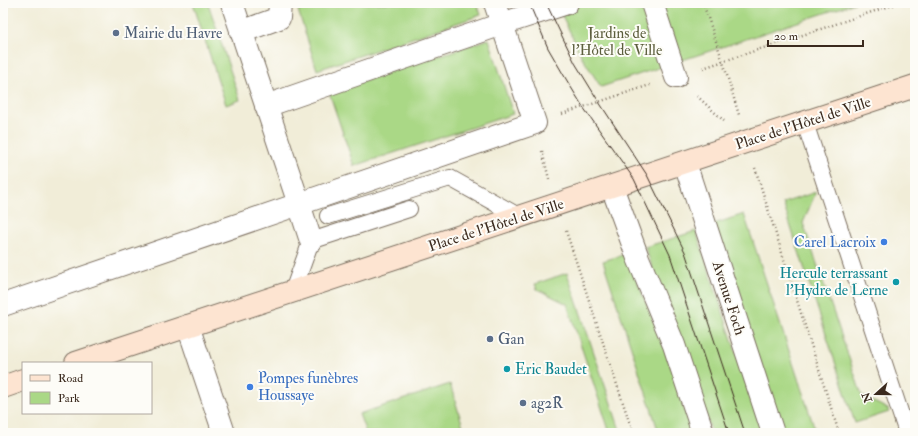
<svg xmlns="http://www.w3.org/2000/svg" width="918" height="436" viewBox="0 0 918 436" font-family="'IM FELL Double Pica',serif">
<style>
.green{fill:#aad886;stroke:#728152}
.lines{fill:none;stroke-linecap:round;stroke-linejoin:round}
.service-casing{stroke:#7b6e5f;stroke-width:18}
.pedestrian-casing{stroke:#7b6e5f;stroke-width:24}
.minor-casing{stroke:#7b6e5f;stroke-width:24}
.tertiary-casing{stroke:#7b6e5f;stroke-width:24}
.secondary-casing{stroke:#7b6e5f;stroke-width:24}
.path{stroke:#7b6e5f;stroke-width:2.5;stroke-dasharray:1 3;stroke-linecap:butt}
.service{stroke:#fff;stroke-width:16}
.pedestrian{stroke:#fff;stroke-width:22}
.minor{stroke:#fff;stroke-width:22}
.tertiary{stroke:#fff;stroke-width:22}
.secondary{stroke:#fde4d1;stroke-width:22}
.tram{stroke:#3b2a1e;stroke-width:1}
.service-dot{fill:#5c6f8a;stroke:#fdfcf7;stroke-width:1.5}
.shop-dot{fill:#3f7fe0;stroke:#fdfcf7;stroke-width:1.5}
.culture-dot{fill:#0f9aa8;stroke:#fdfcf7;stroke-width:1.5}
.labels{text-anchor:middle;stroke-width:4;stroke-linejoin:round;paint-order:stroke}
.service-label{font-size:15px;fill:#4e5e75;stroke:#fdfcf7;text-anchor:start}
.park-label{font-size:15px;fill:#5c5e3d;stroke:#fdfcf7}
.street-label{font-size:15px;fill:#3b2a1e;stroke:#fdfcf7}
.shop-label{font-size:15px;fill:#366cbe;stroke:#fdfcf7;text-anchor:end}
.culture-label{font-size:15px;fill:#0d838f;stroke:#fdfcf7;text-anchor:end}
</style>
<rect width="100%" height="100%" fill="#fdfcf7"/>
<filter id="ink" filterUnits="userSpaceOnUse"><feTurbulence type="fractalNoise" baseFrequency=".025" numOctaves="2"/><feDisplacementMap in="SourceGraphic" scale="8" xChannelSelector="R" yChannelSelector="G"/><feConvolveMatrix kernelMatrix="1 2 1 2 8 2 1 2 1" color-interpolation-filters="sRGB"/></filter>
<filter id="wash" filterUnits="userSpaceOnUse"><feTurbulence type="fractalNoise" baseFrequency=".012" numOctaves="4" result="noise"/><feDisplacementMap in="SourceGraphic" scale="16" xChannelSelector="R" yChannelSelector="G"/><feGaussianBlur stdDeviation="0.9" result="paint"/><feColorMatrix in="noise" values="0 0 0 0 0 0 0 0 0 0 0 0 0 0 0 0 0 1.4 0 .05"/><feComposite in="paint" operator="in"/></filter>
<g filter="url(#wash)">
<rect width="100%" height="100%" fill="#f1edd8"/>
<g class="green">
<path d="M193 3H208L240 100 226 105Z"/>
<path d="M310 3H477L481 15 317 70 298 10 311 6Z"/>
<path d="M556 3H855L601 87 583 59Z"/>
<path d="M489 39 513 114 354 166 329 92Z"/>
<path d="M816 192 803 223 862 396 888 409 889 412 855 423 783 203Z"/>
<path d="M744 214 816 433H782L714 224Z"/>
<path d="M696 231 763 433H712L645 247Z"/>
<path d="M626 254 666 352 692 433H659L603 261Z"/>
<path d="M567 273 621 433H610L567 304 537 289 535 284Z"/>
<path d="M450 384 465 433H366L359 414Z"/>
</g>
</g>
<g filter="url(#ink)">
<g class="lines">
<g class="service-casing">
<g id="service">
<path d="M805 123 907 433"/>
<path d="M328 216 450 178 520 217"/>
<path d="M293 291 311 241 409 209"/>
</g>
</g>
<g class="pedestrian-casing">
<g id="pedestrian">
<path d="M232 3 299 204 535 123 495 3"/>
<path d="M652 3 676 77"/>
<path d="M241 32 279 18 280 3"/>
<path d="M266 106 502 24 567 3"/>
<path d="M3 305 299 204 311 241"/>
</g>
</g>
<g class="minor-casing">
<path id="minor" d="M188 326 224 433"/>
</g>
<g class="tertiary-casing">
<g id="tertiary">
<path d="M685 163 773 433"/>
<path d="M612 187 638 258 674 345 703 433"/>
</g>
</g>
<g class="secondary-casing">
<g id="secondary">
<path d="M76 363 915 86"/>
<path d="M3 387 23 380"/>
</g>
</g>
<g class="path">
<path d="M703 3 723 62 739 115"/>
<path d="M703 68 899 3"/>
<path d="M697 96 724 121"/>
<path d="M562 114 650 85"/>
<path d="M542 151 549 179"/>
<path d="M755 168 839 433"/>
<path d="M566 231 633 433"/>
</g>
<use href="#service" class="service"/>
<use href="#pedestrian" class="pedestrian"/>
<use href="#minor" class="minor"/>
<use href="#tertiary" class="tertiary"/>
<use href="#secondary" class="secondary"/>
<g class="tram">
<path d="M529 3 548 48 566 79 583 107 634 179 670 255 729 433"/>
<path d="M546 3 575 63 599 102 647 175 685 252 745 433"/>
</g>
</g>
</g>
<g class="service-dot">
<circle cx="116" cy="33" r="4"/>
<circle cx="490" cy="339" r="4"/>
<circle cx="523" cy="403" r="4"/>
</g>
<g class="shop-dot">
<circle cx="884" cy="242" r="4"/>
<circle cx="250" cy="387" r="4"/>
</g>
<g class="culture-dot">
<circle cx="896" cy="282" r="4"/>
<circle cx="507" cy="369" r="4"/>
</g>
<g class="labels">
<g class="service-label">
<text x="124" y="38">Mairie du Havre</text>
<text x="498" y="344">Gan</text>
<text x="531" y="408">ag2R</text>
</g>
<g class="park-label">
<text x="617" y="38">Jardins de<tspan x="617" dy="17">l'Hôtel de Ville</tspan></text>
</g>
<g class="street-label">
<text transform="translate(803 123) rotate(-18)" y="5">Place de l'Hôtel de Ville</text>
<text transform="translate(496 225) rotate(-18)" y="5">Place de l'Hôtel de Ville</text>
<text transform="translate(729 298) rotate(72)" y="5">Avenue Foch</text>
</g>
<g class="shop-label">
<text x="876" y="247">Carel Lacroix</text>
<text x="258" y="383" text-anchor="start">Pompes funèbres<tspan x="258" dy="17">Houssaye</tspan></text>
</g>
<g class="culture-label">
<text x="888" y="278">Hercule terrassant<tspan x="888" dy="17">l'Hydre de Lerne</tspan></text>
<text x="515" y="374" text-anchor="start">Eric Baudet</text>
</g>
</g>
<rect width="918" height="436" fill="none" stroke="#fdfcf7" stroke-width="16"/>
<rect x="22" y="362" width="130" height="52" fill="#fdfcf7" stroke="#afa8a0"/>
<rect x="30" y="375" width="20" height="6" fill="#fde4d1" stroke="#afa8a0"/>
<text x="58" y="382" font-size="12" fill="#3b2a1e">Road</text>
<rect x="30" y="392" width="20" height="12" fill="#aad886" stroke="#afa8a0"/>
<text x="58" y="402" font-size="12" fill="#3b2a1e">Park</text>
<g transform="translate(876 394) rotate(249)" stroke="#fdfcf7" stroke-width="3" paint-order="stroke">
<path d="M0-3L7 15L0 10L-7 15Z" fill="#3b2a1e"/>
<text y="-6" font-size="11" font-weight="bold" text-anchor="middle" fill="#3b2a1e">N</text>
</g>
<path d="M768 40v6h95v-6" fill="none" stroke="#3b2a1e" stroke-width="2"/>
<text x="774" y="40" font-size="12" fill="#3b2a1e" stroke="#fdfcf7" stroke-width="3" paint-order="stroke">20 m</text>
</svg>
